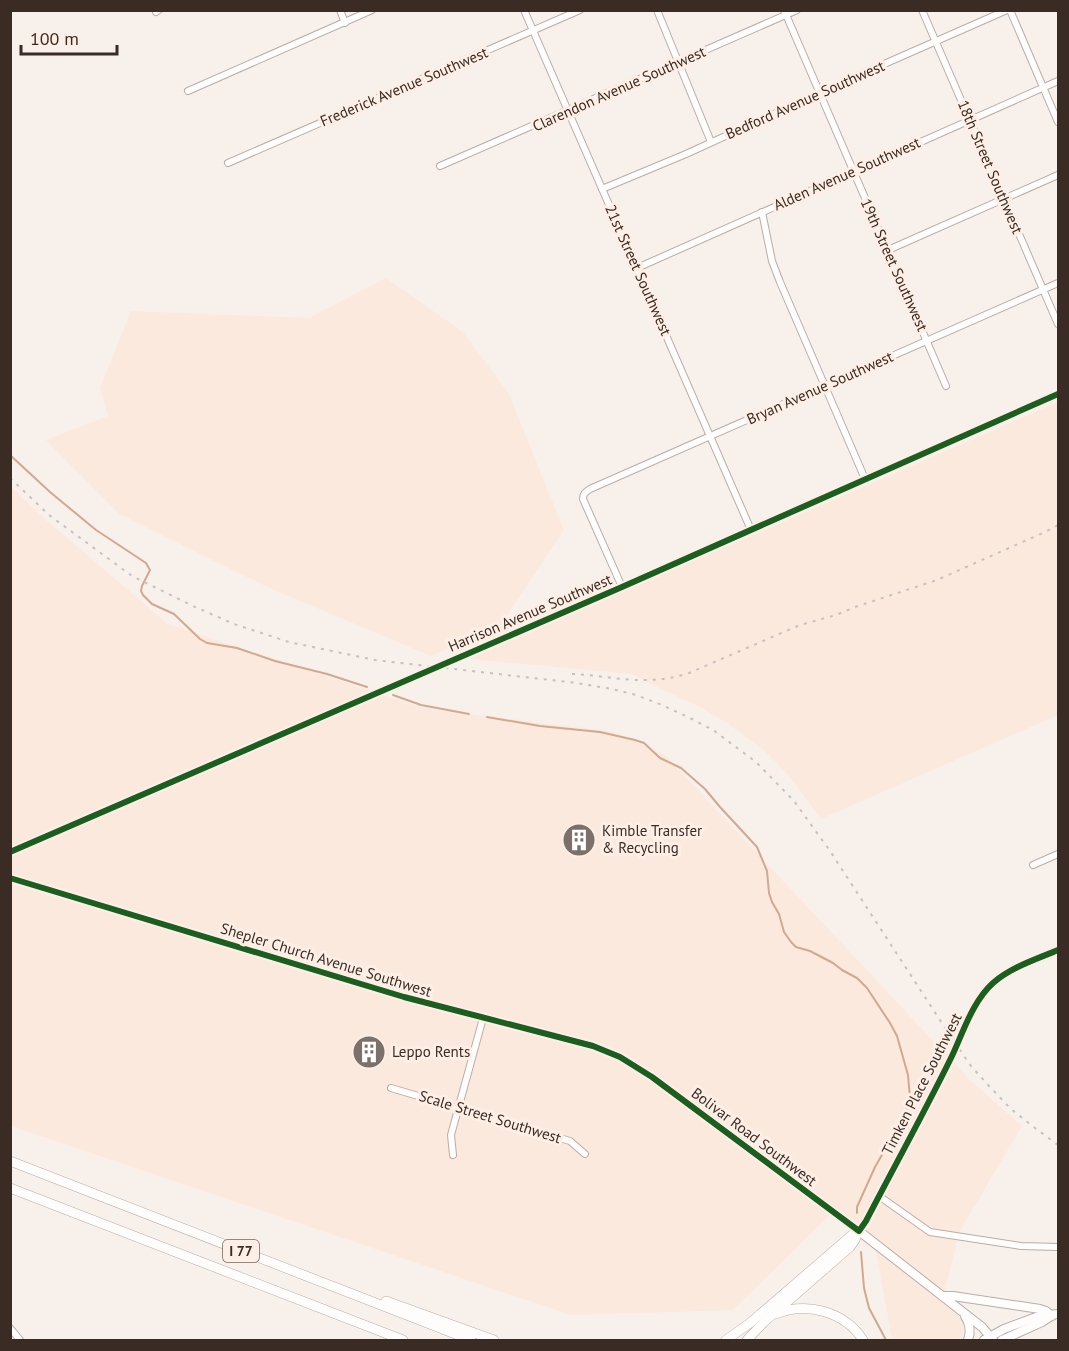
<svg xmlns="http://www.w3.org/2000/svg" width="1069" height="1351" viewBox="0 0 1069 1351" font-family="'PT Sans',sans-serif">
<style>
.built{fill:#fce9de}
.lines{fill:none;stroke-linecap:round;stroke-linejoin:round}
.stream{stroke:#d0a98f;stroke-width:2}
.minor-casing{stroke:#b8aea8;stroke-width:8}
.major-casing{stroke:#b8aea8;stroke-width:10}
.highway-casing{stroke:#b8aea8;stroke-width:10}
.minor{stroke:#fefdfc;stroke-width:6}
.major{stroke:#fefdfc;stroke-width:8}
.highway{stroke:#fefdfc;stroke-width:9}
.rail{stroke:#c4c1c0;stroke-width:2;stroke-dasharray:3 6;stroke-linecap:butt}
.cycleway-casing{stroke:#fdefe6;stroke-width:10}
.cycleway{stroke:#1b5e20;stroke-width:6}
.labels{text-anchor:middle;stroke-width:6;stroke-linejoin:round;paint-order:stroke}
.shield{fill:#fdefe6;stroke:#74665e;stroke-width:1.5}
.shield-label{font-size:14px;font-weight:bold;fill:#3a2c24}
.street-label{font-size:15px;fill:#3a2c24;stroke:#fdefe6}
.poi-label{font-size:15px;fill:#3a2c24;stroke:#fdefe6;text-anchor:start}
</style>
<rect width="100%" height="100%" fill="#f8f0eb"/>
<g class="built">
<path d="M386 278 463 332 508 392 564 530 500 626 431 656 267 587 119 514 46 440 108 416 100 388 131 311 309 318Z"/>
<path d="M1058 402V715L821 819 788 775 765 751 727 723 698 706 657 687 632 674 469 659Z"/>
<path d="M10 486 45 519 168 624 423 708 614 732 665 755 970 1080 1022 1126 960 1231 943 1296 961 1318 964 1331 961 1340H892L876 1251 830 1215 733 1310 571 1315 11 1126Z"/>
</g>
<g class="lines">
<g class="stream">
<path d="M10 455 50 492 96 530 146 563 150 570 142 586 141 591 143 595 152 604 174 614 200 639 207 643 237 648 275 661 327 674 367 687"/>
<path d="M393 695 421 705 469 714"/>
<path d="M487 717 540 726 600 732 635 740 644 743 660 758 681 768 705 789 720 807 757 847 767 871 769 893 772 902 779 914 784 932 791 942 796 947 810 951 833 963 842 970 857 978 867 988 890 1023 897 1036 908 1075 910 1098 907 1111 875 1167 857 1207V1213"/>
<path d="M861 1252 864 1288 869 1308 886 1340"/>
</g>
<g class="minor-casing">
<g id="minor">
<path d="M340 10 345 23"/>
<path d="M524 10 751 530"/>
<path d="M657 10 711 142"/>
<path d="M784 10 946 386"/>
<path d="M922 10 1058 324"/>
<path d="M1010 10 1058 122"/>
<path d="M156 12 159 10"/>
<path d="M188 91 372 10"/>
<path d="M228 163 580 10"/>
<path d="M440 166 797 10"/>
<path d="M602 189 686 154 866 72 1007 10"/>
<path d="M762 212 772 261 780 282 865 479"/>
<path d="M888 250 1058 175"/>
<path d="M637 268 1058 81"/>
<path d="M622 587 583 499C583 493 586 492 590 489L1058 283"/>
<path d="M10 852 622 587 1058 394"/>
<path d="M1033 865 1058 854"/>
<path d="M10 878 404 997 593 1046 620 1057 652 1077 859 1231 866 1221C894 1167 924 1113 951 1058 963 1033 972 1002 993 983 1011 967 1037 959 1058 950"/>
<path d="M391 1088 570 1141 585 1154"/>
<path d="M453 1155 451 1135 483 1018"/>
<path d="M879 1196 930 1232 1021 1246 1058 1247"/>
<path d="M10 1328 20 1340"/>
</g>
</g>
<g class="major-casing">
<g id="major">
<path d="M859 1231 982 1327 993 1340"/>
<path d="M943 1296H953L1040 1309 1046 1311 1052 1316"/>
<path d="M965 1316C970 1324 971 1332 968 1340"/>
<path d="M984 1340 1004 1329 1039 1316 1058 1314"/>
<path d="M1002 1340 1042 1322 1051 1316"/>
</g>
</g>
<g class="highway-casing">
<g id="highway">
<path d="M10 1161 471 1340"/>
<path d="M10 1188 403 1340"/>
<path d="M386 1301 494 1340"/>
<path d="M776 1314C807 1301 845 1312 863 1340"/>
<path d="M726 1340 750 1323 852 1235 859 1231"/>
<path d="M747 1340 764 1322 850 1247 855 1240 858 1232"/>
</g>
</g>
<use href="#minor" class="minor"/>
<use href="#major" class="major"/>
<use href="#highway" class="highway"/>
<g class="rail">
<path d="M10 478 49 515 132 576 193 606 234 624 289 642 375 660 577 683 612 689 636 695 662 705 688 717 713 730 756 762 794 801 830 851 949 1034 971 1066 990 1087 1011 1109 1035 1128 1058 1145"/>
<path d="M572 674C602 675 631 683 662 679 671 678 680 676 689 673L800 625 836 615 855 607 937 580 1045 532 1058 525"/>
</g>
<g class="cycleway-casing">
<g id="cycleway">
<path d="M10 852 622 587 1058 394"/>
<path d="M10 878 404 997 593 1046 620 1057 652 1077 859 1231 866 1221C894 1167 924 1113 951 1058 963 1033 972 1002 993 983 1011 967 1037 959 1058 950"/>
</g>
</g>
<use href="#cycleway" class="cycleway"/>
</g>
<defs>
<g id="building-disc" transform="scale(1.725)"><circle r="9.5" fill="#7c716a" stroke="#fdefe6"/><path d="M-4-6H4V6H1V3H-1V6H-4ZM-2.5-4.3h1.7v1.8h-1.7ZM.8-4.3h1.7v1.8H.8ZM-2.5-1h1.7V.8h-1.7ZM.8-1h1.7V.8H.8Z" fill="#fff"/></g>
</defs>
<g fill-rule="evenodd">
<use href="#building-disc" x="579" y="840"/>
<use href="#building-disc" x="369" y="1052"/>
</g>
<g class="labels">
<rect class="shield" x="223" y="1240" width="36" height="22" rx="4.5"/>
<g class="shield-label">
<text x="241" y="1256">I 77</text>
</g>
<g class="street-label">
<text transform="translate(404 87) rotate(-23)" y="5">Frederick Avenue Southwest</text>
<text transform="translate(619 89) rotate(-24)" y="5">Clarendon Avenue Southwest</text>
<text transform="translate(805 100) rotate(-24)" y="5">Bedford Avenue Southwest</text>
<text transform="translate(990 167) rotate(67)" y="5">18th Street Southwest</text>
<text transform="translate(847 174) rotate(-24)" y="5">Alden Avenue Southwest</text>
<text transform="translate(894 265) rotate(66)" y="5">19th Street Southwest</text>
<text transform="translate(638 270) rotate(66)" y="5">21st Street Southwest</text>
<text transform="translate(820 388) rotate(-24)" y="5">Bryan Avenue Southwest</text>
<text transform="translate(530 613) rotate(-23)" y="5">Harrison Avenue Southwest</text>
<text transform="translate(326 960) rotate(17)" y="5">Shepler Church Avenue Southwest</text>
<text transform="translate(922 1084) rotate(-63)" y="5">Timken Place Southwest</text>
<text transform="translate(490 1117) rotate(17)" y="5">Scale Street Southwest</text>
<text transform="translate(754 1137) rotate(37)" y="5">Bolivar Road Southwest</text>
</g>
<g class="poi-label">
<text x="602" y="836">Kimble Transfer<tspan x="602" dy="17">&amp; Recycling</tspan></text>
<text x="392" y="1057">Leppo Rents</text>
</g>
</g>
<rect width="1069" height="1351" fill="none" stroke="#3a2c24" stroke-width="24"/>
<path d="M21 45v9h96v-9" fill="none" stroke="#3a2c24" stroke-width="3"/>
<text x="30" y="45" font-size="18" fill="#3a2c24" stroke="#fdefe6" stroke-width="4.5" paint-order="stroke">100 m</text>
</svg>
